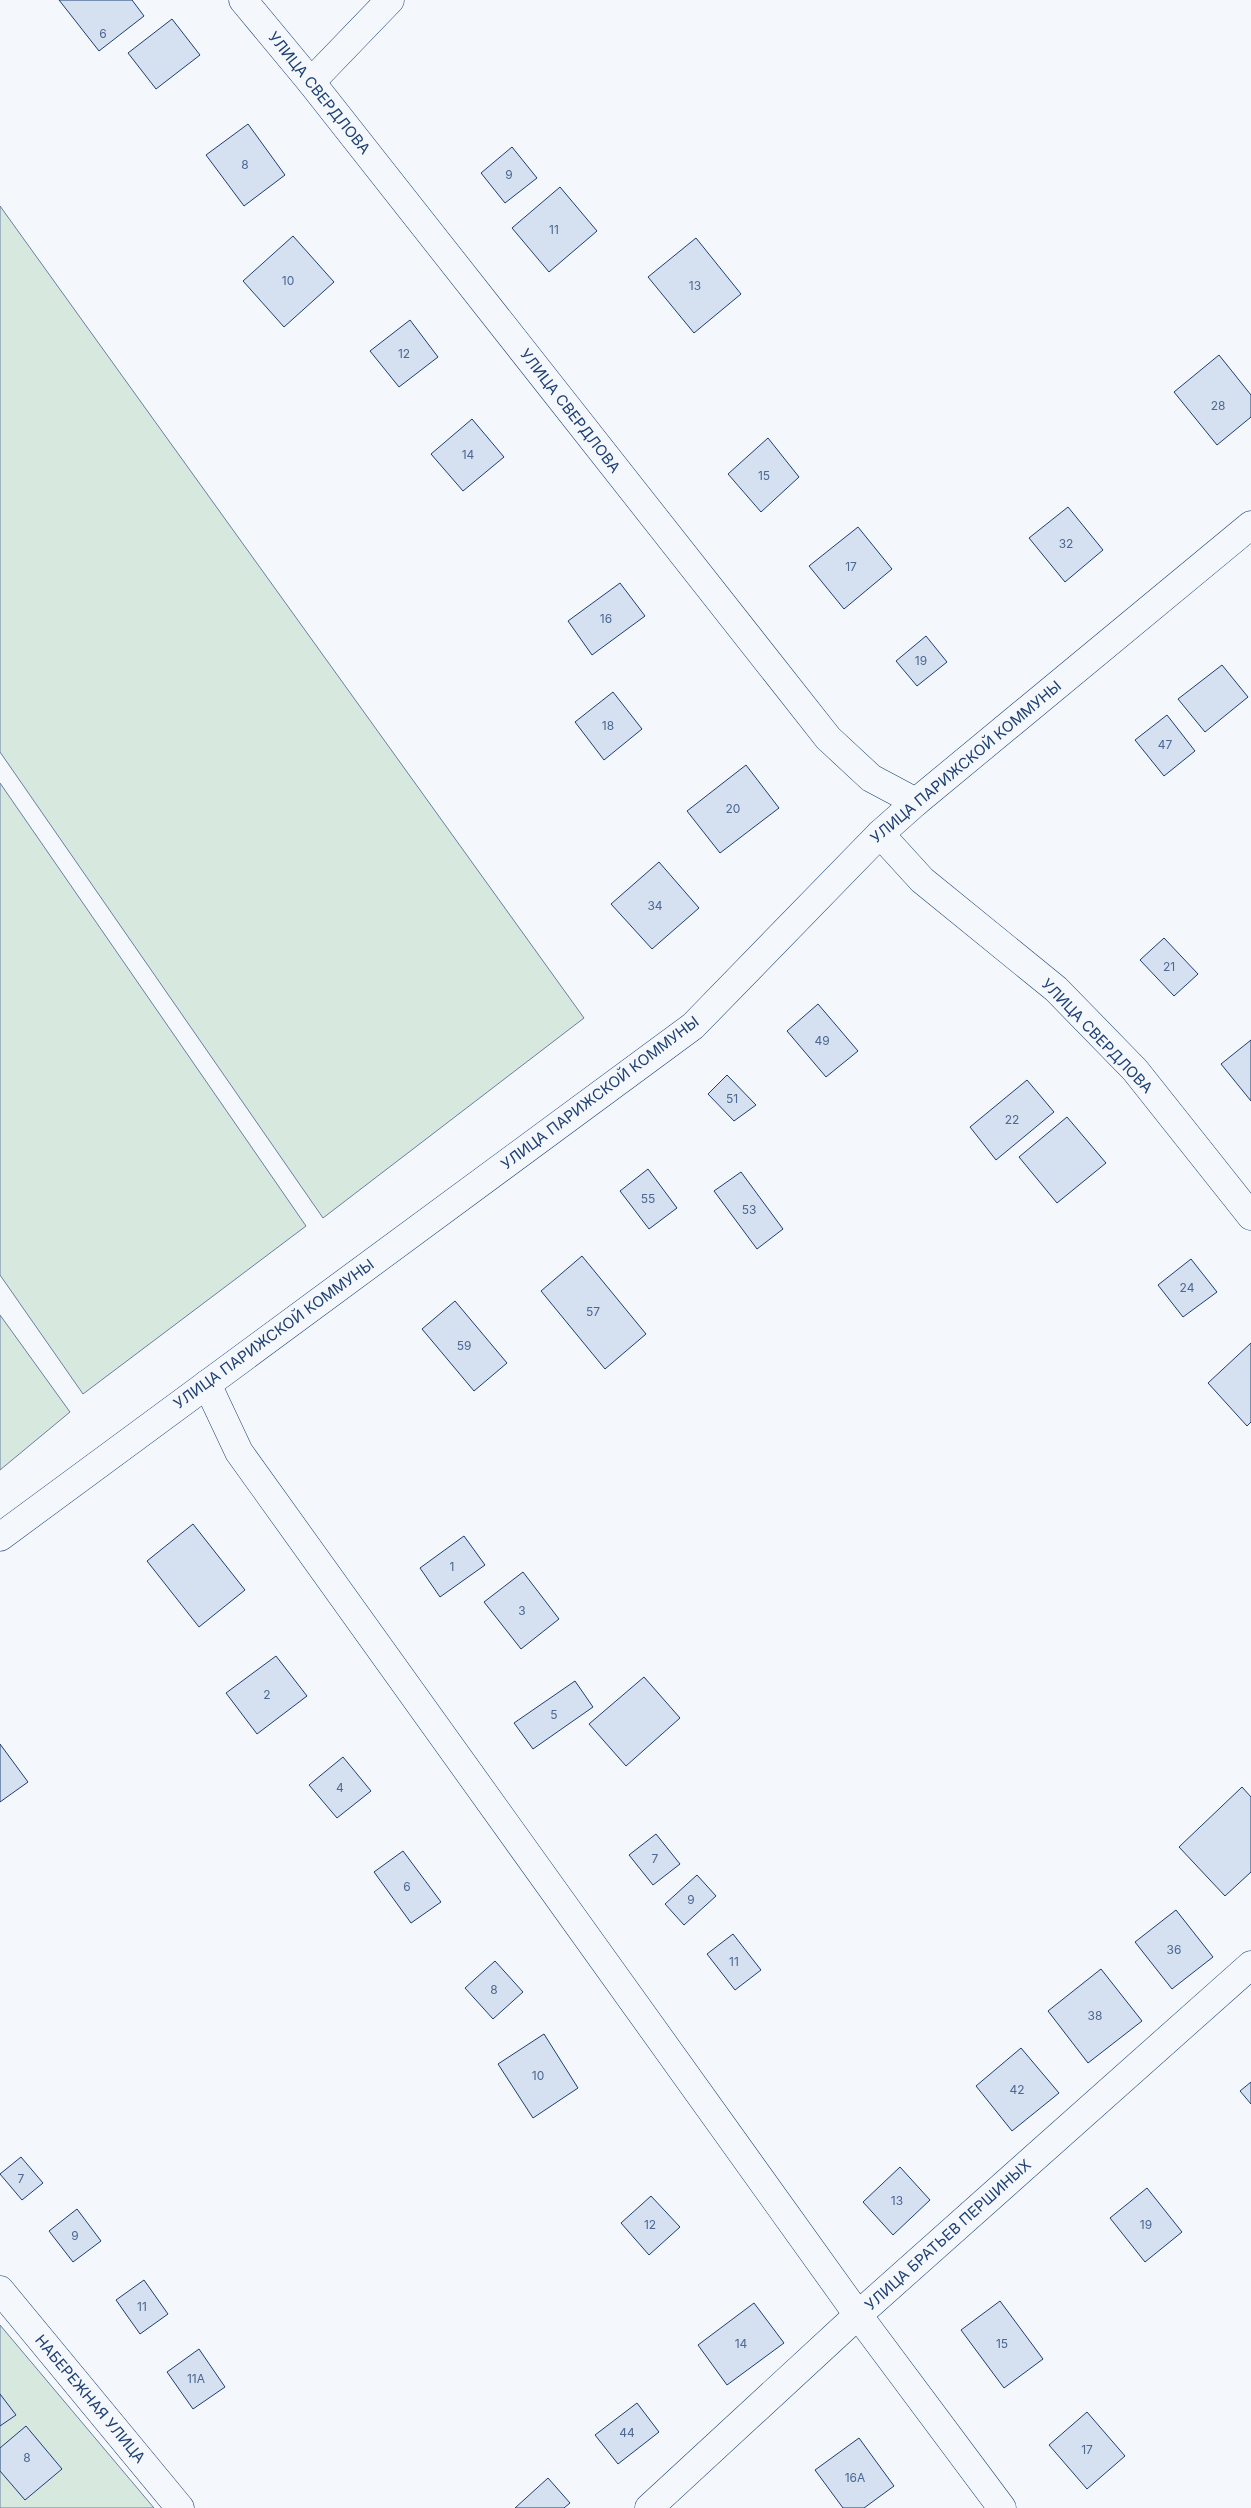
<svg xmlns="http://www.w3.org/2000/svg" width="1251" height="2508" viewBox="0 0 1251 2508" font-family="Inter,sans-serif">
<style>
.green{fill:#d7e8df;stroke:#687fa3}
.building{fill:#d5e0f0;stroke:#1d3f73}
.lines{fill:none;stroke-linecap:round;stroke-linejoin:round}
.street-casing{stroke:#1d3f73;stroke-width:29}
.street{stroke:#f4f7fb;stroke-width:28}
.labels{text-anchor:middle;stroke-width:4;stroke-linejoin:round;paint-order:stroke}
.number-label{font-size:12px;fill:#4b6792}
.street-label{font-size:15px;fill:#1d3f73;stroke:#f4f7fb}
</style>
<rect width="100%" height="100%" fill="#f4f7fb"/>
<g class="green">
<path d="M0 206 584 1018 323 1218 0 752Z"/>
<path d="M0 783 306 1226 83 1394 0 1275Z"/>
<path d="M0 1315 70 1412 0 1470Z"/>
<path d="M0 2325 154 2508H0Z"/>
</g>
<g class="building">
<path d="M59 0H132L144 16 99 51Z"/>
<path d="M172 19 200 55 156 89 128 53Z"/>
<path d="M248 124 285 175 244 206 206 155Z"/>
<path d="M512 147 537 178 505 203 481 173Z"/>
<path d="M560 187 597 231 549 272 512 228Z"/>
<path d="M293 236 334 282 284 327 243 281Z"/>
<path d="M696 238 741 294 694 333 648 277Z"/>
<path d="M410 320 438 357 399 387 370 351Z"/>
<path d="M1219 355 1251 395V417L1217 445 1174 392Z"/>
<path d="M472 419 504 457 463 491 431 454Z"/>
<path d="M768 438 799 477 761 512 728 474Z"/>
<path d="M1068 507 1103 550 1065 582 1029 538Z"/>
<path d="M858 527 892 569 844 609 809 566Z"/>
<path d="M620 583 645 616 592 655 568 621Z"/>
<path d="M926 636 947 662 917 686 896 661Z"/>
<path d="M1222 665 1248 697 1205 732 1178 699Z"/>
<path d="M613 692 642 729 604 760 575 722Z"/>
<path d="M1167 715 1195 751 1164 776 1135 740Z"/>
<path d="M746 765 779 808 720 853 687 811Z"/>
<path d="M659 862 699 908 652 949 611 904Z"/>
<path d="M1164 938 1198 974 1174 996 1140 960Z"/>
<path d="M818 1004 858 1051 826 1077 787 1031Z"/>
<path d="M1251 1040V1101L1221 1064Z"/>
<path d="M727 1075 756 1105 734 1121 708 1094Z"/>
<path d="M1027 1080 1054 1112 996 1160 970 1127Z"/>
<path d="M1067 1117 1106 1163 1057 1203 1019 1157Z"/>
<path d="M648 1169 677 1208 649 1229 620 1191Z"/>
<path d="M741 1172 783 1229 757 1249 714 1191Z"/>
<path d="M582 1256 646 1334 605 1369 541 1291Z"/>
<path d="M1191 1259 1217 1292 1183 1317 1158 1285Z"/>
<path d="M455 1301 507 1363 474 1391 422 1329Z"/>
<path d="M1251 1343V1422L1247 1426 1208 1383Z"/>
<path d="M193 1524 245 1590 199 1627 147 1561Z"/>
<path d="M464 1536 485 1565 440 1597 420 1568Z"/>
<path d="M523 1572 559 1619 521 1649 484 1602Z"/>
<path d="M276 1656 307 1696 257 1734 226 1693Z"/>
<path d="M644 1677 680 1718 626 1766 589 1724Z"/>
<path d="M575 1681 593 1707 533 1749 514 1723Z"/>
<path d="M0 1744 28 1782 0 1802Z"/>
<path d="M343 1757 371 1791 337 1818 309 1785Z"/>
<path d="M1242 1787 1251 1797V1872L1225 1896 1179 1847Z"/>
<path d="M656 1834 680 1864 653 1885 629 1855Z"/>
<path d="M403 1851 441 1902 411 1923 374 1872Z"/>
<path d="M697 1875 716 1896 684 1925 665 1904Z"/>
<path d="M1176 1910 1213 1957 1172 1989 1135 1942Z"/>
<path d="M733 1934 761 1970 735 1990 707 1954Z"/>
<path d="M495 1961 523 1992 493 2019 465 1988Z"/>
<path d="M1101 1969 1142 2021 1088 2063 1048 2011Z"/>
<path d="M544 2034 578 2088 533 2118 498 2064Z"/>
<path d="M1021 2048 1059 2093 1012 2131 976 2086Z"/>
<path d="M1251 2082V2104L1240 2091Z"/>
<path d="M21 2157 43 2183 22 2200 0 2174Z"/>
<path d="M900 2167 930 2200 893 2235 863 2202Z"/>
<path d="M1147 2188 1182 2232 1145 2262 1110 2218Z"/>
<path d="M651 2196 680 2227 649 2255 621 2223Z"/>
<path d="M77 2209 101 2241 73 2262 49 2231Z"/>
<path d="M144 2280 168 2314 140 2334 116 2300Z"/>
<path d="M1000 2301 1043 2359 1004 2388 961 2330Z"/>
<path d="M754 2303 784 2343 727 2385 698 2345Z"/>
<path d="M199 2349 225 2387 193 2409 167 2372Z"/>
<path d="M0 2394 16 2415 0 2426Z"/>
<path d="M637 2403 659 2432 618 2464 595 2435Z"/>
<path d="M1087 2412 1125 2456 1087 2489 1049 2445Z"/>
<path d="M26 2426 62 2469 25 2500 0 2471V2448Z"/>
<path d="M859 2438 894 2486 864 2508H843L815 2470Z"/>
<path d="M548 2478 570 2503 564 2508H515Z"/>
</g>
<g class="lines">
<g class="street-casing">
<g id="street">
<path d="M243 0 311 82 828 738 871 778 916 802"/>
<path d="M311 82 390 0"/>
<path d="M880 834 922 880 1056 989 1135 1070 1251 1216"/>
<path d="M207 1384 239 1452 858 2315 1002 2508"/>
<path d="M0 1537 693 1026 880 834 916 802 1251 525"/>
<path d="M0 2290 180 2508"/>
<path d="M649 2508 858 2315 1251 1965"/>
</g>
</g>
<use href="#street" class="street"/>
</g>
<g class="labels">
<g class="number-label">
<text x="103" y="38">6</text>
<text x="245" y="169">8</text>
<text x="509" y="179">9</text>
<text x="554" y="234">11</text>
<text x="288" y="285">10</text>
<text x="695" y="290">13</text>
<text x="404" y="358">12</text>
<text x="1218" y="410">28</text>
<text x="468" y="459">14</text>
<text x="764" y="480">15</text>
<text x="1066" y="548">32</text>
<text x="851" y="571">17</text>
<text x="606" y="623">16</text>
<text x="921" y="665">19</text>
<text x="608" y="730">18</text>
<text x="1165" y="749">47</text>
<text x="733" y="813">20</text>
<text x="655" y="910">34</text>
<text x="1169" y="971">21</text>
<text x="822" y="1045">49</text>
<text x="732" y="1103">51</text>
<text x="1012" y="1124">22</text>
<text x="648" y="1203">55</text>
<text x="749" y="1214">53</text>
<text x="1187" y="1292">24</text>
<text x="593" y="1316">57</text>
<text x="464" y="1350">59</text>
<text x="452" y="1571">1</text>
<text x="522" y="1615">3</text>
<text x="267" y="1699">2</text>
<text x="554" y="1719">5</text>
<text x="340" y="1792">4</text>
<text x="655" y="1863">7</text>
<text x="407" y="1891">6</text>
<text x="691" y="1904">9</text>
<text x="1174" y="1954">36</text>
<text x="734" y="1966">11</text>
<text x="494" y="1994">8</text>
<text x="1095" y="2020">38</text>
<text x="538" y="2080">10</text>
<text x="1017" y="2094">42</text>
<text x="21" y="2183">7</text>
<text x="897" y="2205">13</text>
<text x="650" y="2229">12</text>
<text x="1146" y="2229">19</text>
<text x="75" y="2240">9</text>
<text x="142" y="2311">11</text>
<text x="741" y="2348">14</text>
<text x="1002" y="2348">15</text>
<text x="196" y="2383">11А</text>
<text x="627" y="2437">44</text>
<text x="1087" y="2454">17</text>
<text x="27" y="2462">8</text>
<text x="855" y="2482">16А</text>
</g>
<g class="street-label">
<text transform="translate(319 93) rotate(51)" y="5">УЛИЦА СВЕРДЛОВА</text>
<text transform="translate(570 411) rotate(52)" y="5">УЛИЦА СВЕРДЛОВА</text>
<text transform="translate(966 762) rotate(-40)" y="5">УЛИЦА ПАРИЖСКОЙ КОММУНЫ</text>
<text transform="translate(1097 1036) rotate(46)" y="5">УЛИЦА СВЕРДЛОВА</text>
<text transform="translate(600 1093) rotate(-37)" y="5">УЛИЦА ПАРИЖСКОЙ КОММУНЫ</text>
<text transform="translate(274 1334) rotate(-36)" y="5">УЛИЦА ПАРИЖСКОЙ КОММУНЫ</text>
<text transform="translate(948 2235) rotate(-42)" y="5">УЛИЦА БРАТЬЕВ ПЕРШИНЫХ</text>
<text transform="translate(90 2399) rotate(50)" y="5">НАБЕРЕЖНАЯ УЛИЦА</text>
</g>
</g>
</svg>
